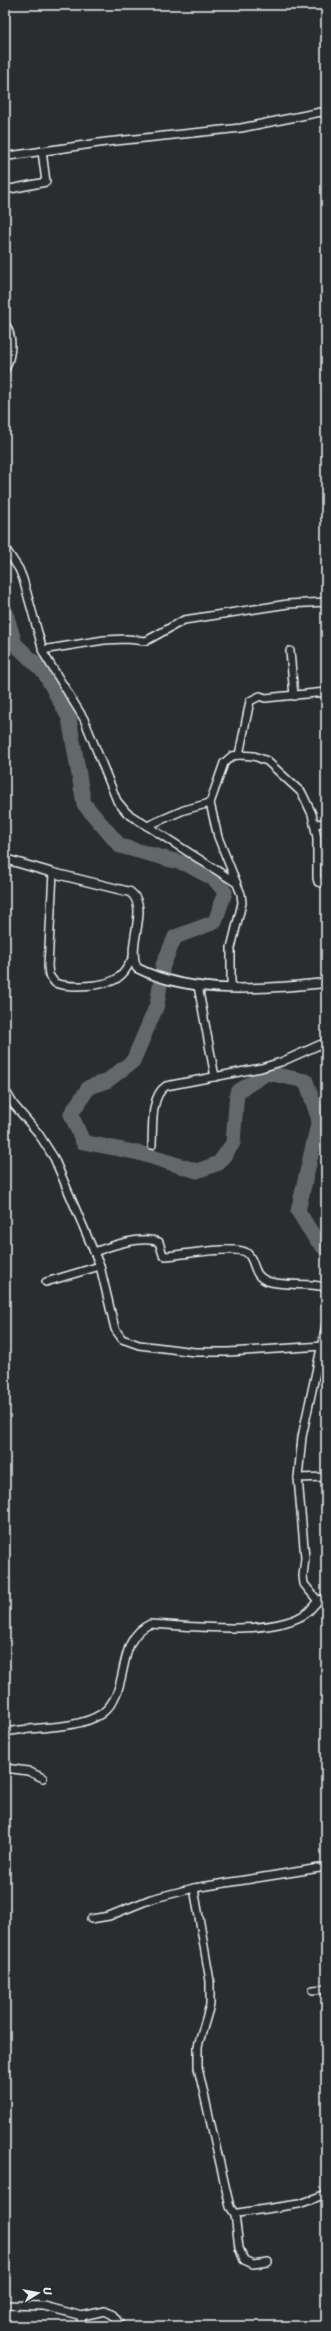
<svg xmlns="http://www.w3.org/2000/svg" width="331" height="2331" viewBox="0 0 331 2331" font-family="Sriracha,sans-serif">
<style>
.lines{fill:none;stroke-linecap:round;stroke-linejoin:round}
.river{stroke:#63686b;stroke-width:15}
.minor-casing{stroke:#e8f1f8;stroke-width:10}
.tertiary-casing{stroke:#e8f1f8;stroke-width:11}
.minor{stroke:#2a2d2e;stroke-width:7}
.tertiary{stroke:#2a2d2e;stroke-width:8}
</style>
<rect width="100%" height="100%" fill="#2a2d2e"/>
<filter id="ink" filterUnits="userSpaceOnUse"><feTurbulence type="fractalNoise" baseFrequency=".025" numOctaves="2"/><feDisplacementMap in="SourceGraphic" scale="8" xChannelSelector="R" yChannelSelector="G"/><feConvolveMatrix kernelMatrix="1 2 1 2 8 2 1 2 1" color-interpolation-filters="sRGB"/></filter>
<g filter="url(#ink)">
<g class="lines">
<path class="river" d="M5 610 15 644 44 672 69 718 84 804 120 846 186 864 214 879 225 892 215 922 175 937 163 965 157 1005 133 1061 107 1081 89 1087 71 1114 83 1142 139 1153 197 1171 219 1163 233 1143 237 1092 267 1073 306 1081 319 1120 298 1211 315 1238 326 1250"/>
<g class="minor-casing">
<g id="minor">
<path d="M9 156 106 142 241 128 326 111"/>
<path d="M5 190 46 182 42 151"/>
<path d="M5 323C14 338 12 354 5 370"/>
<path d="M5 548 19 569 23 579 44 654 84 719 117 801 127 813 235 882"/>
<path d="M42 650 104 640 127 639 146 641 184 620 288 604 326 602"/>
<path d="M290 651 294 696"/>
<path d="M239 755 254 756 267 761 302 793 312 814 317 838V878L318 882 326 884"/>
<path d="M314 824 326 823"/>
<path d="M147 826 184 810 210 803"/>
<path d="M53 873 48 966 49 975 55 983C69 988 107 987 119 977 126 972 129 964 133 957"/>
<path d="M198 986 215 1077"/>
<path d="M231 987V948L242 903 241 894 218 837 210 803 224 763 232 756 239 755 250 701 260 696 265 698 326 692"/>
<path d="M5 1090 14 1105 38 1133 54 1158 100 1266 115 1329 122 1339 139 1345 195 1352H228L323 1346"/>
<path d="M152 1145C153 1128 150 1096 166 1086L261 1068 281 1062 326 1042"/>
<path d="M94 1252C111 1246 141 1235 159 1242L163 1255 166 1256C180 1255 240 1244 248 1254 256 1262 252 1275 267 1281 285 1287 307 1282 325 1287"/>
<path d="M46 1282 100 1266"/>
<path d="M326 1287V1306"/>
<path d="M298 1478 326 1477"/>
<path d="M318 1601 326 1597"/>
<path d="M5 1732C33 1726 77 1730 101 1714 133 1691 113 1641 150 1624 189 1626 276 1637 308 1612 311 1609 315 1604 318 1601L304 1584 303 1576 305 1558 298 1478 302 1437 326 1325"/>
<path d="M5 1768 28 1771 43 1778"/>
<path d="M194 1888 210 1981V2005L198 2046V2068L230 2207 235 2214 238 2213 299 2204 326 2194"/>
<path d="M91 1919 109 1916 151 1899 194 1888 326 1867"/>
<path d="M313 1990 326 1989"/>
<path d="M235 2214 239 2248 244 2260 253 2264 268 2262"/>
<path d="M5 2305 44 2306 82 2316 105 2311 113 2315 121 2326"/>
<path d="M80 2326 82 2316"/>
</g>
</g>
<g class="tertiary-casing">
<path id="tertiary" d="M5 859 53 873 130 892C151 908 125 945 137 968 192 996 267 989 326 983"/>
</g>
<use href="#minor" class="minor"/>
<use href="#tertiary" class="tertiary"/>
</g>
</g>
<rect width="331" height="2331" fill="none" stroke="#2a2d2e" stroke-width="20"/>
<rect x="10" y="10" width="311" height="2311" fill="none" stroke="#e8f1f8" stroke-width="1.5" filter="url(#ink)"/>
<g transform="translate(38 2293) rotate(79)" stroke="#2a2d2e" stroke-width="3" paint-order="stroke">
<path d="M0-3L7 15L0 10L-7 15Z" fill="#e8f1f8"/>
<text y="-6" font-size="11" font-weight="bold" text-anchor="middle" fill="#e8f1f8">U</text>
</g>
</svg>
